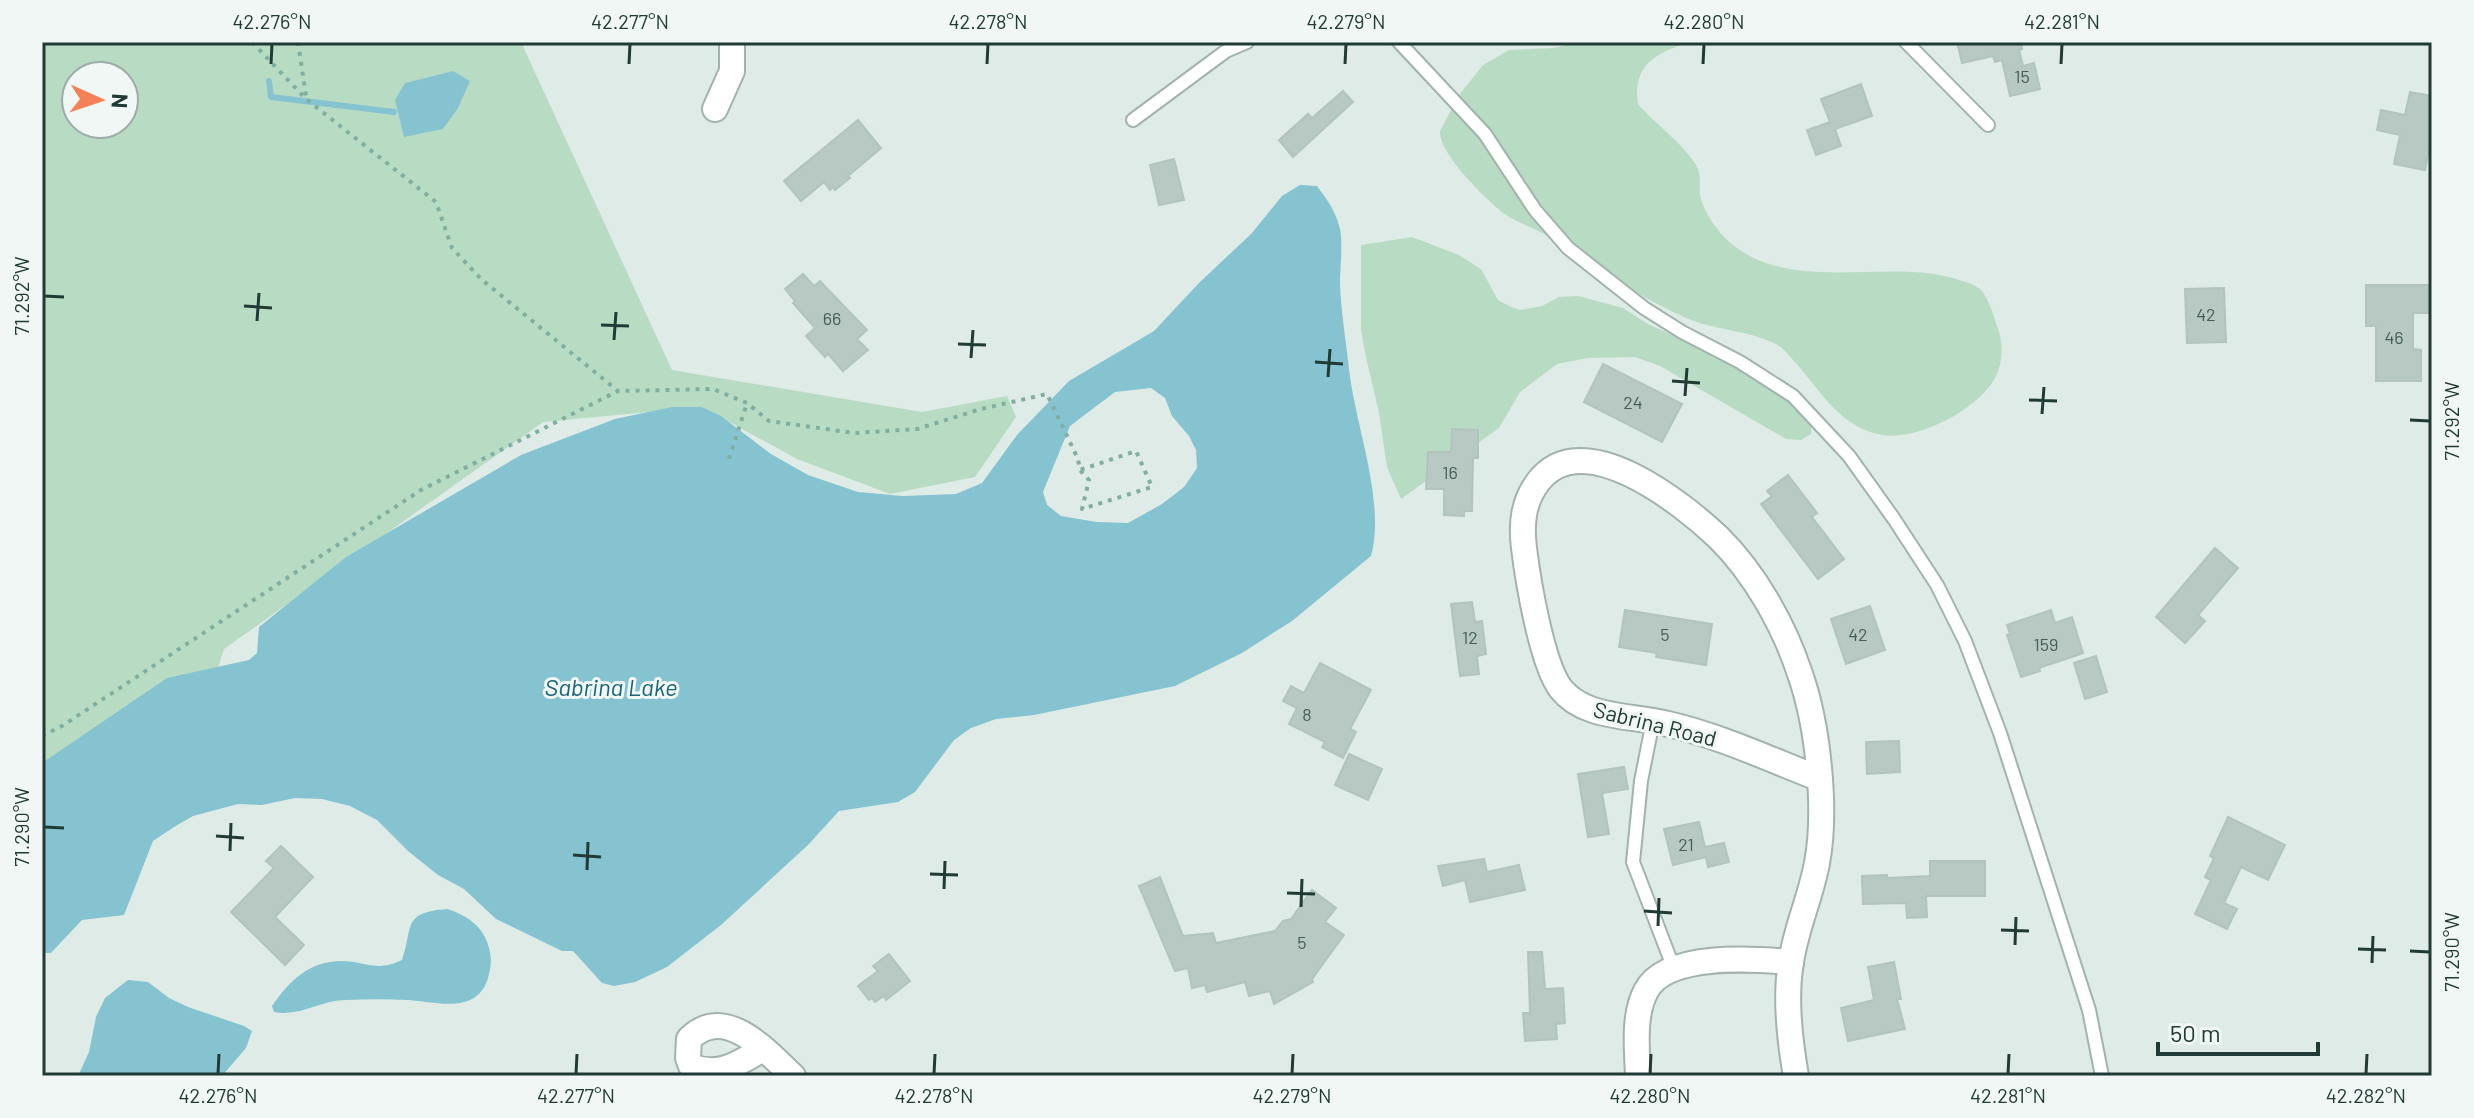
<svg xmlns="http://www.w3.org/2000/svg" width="2474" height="1118" viewBox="0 0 2474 1118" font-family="Barlow,sans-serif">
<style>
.green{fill:#b8dcc3;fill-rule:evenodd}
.water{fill:#86c3d1;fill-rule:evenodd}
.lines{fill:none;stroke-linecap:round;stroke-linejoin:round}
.stream{stroke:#86c3d1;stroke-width:6}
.building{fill:#b8c8c2;stroke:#b2c4bd;stroke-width:2}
.lane-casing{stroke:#a2b3ad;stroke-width:16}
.street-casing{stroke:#a2b3ad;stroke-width:28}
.path{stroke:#80afa1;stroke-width:4;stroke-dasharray:4 6;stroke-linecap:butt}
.lane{stroke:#fff;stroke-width:12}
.street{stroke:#fff;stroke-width:24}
.ticks{fill:none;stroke:#203b35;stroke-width:3}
.labels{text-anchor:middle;stroke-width:6;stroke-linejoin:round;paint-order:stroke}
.number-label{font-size:18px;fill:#465e58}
.street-label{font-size:22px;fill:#203b35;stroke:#f0f7f4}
.water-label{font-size:24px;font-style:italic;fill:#1a6577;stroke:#f0f7f4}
.neatline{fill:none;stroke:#203b35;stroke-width:3}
.ticks-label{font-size:20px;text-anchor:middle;fill:#203b35}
</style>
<rect width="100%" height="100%" fill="#dfebe6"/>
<g class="green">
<path d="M42 42H521L672 370 922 412 1007 396 1016 417 975 477 890 494 797 459 702 407 543 422 224 649 213 684 42 770ZM76 76H124V124H76Z"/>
<path d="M1577 42H1689C1657 53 1632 64 1638 104 1656 125 1682 142 1696 165 1702 175 1699 185 1700 195 1703 212 1720 235 1733 245 1793 293 1884 259 1953 278 1962 281 1973 283 1981 290 1988 298 1993 313 1996 323 2003 339 2004 359 1996 376 1981 408 1918 441 1883 435 1842 429 1821 392 1796 363 1789 356 1783 347 1774 343 1746 330 1714 330 1686 318 1636 296 1591 263 1544 234 1532 227 1518 223 1506 215 1488 202 1438 153 1440 131L1459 95 1483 65 1509 50 1554 48Z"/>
<path d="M1412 237 1459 255 1481 269 1498 300 1509 306 1520 310 1542 306 1559 297 1578 296 1623 308 1648 324 1773 381 1793 407 1811 423V434L1801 440 1786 439 1660 366 1635 357 1588 358 1557 364 1520 392 1499 428 1401 499 1387 467 1379 413 1365 353 1361 329V245Z"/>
</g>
<g class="water">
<path d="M453 71 470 81 458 108 443 129 404 137 395 100 405 83Z"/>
<path d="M1300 185 1317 186C1327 199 1336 212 1340 229 1343 246 1340 266 1340 284 1341 312 1346 341 1349 369 1355 424 1386 503 1371 556L1292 621 1242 653 1175 686 1034 715 996 719 971 728 954 740 915 792 898 802 839 811 808 845 721 925 667 967 635 982 614 986 602 983 573 951H562L496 919 464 889 438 875 408 851 377 820 350 806 322 799 295 798 262 805 238 804 193 816 174 827 153 841 124 915 82 920 51 953H42V763L167 678 249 660 257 653 259 627 346 557 521 455 615 419 672 407H702L721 416 771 454 808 475 858 492 903 496 956 494 982 483 1017 435 1069 381 1154 331 1199 283 1252 233 1282 196ZM1151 388 1165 398 1172 416 1189 436 1196 450 1197 468 1184 487 1162 504 1128 523 1097 522 1061 516 1047 505 1043 492 1070 426 1115 392Z"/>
<path d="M447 909C467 915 484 927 489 948 492 960 491 967 488 978 477 1015 436 1002 408 1000 388 999 367 999 346 1000 321 1000 300 1017 274 1012L272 1006C292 977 315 956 354 962 374 966 383 969 402 960 414 926 401 913 447 909Z"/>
<path d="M128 980 148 982 169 998 188 1007 244 1026 252 1031 246 1048 222 1076H78L89 1052 96 1017 105 998Z"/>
</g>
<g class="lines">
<path class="stream" d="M269 81 271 97 394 112"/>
</g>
<g class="building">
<path d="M1957 42H2021L2022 49 2019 50 2023 66 2034 63 2040 89 2010 96 2002 60 1995 62 1993 56 1962 63Z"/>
<path d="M1861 84 1872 116 1835 129 1841 146 1816 155 1807 130 1830 122 1821 99Z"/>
<path d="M1343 91 1353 102 1293 157 1279 140 1308 114 1312 118Z"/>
<path d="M2410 92 2432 96V135L2425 170 2394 164 2400 135 2377 130 2381 110 2405 115Z"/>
<path d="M858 120 881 148 848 176 850 178 835 190 833 187 830 190 824 182 801 201 784 181Z"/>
<path d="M1174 159 1184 200 1159 205 1150 165Z"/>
<path d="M803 274 814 286 820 281 867 330 857 339 868 350 843 371 828 354 825 357 806 336 815 328 793 303 795 301 785 289Z"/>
<path d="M2366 285H2431V313H2413V349L2421 350V381H2376V326H2366Z"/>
<path d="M2224 288 2226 342 2187 343 2185 289Z"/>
<path d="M1603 364 1682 404 1662 442 1584 402Z"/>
<path d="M1452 429 1478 430V458H1473L1472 511H1464V516L1444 515V489H1426L1428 452H1451Z"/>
<path d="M1788 475 1817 513 1812 517 1844 559 1818 579 1761 504 1772 496 1767 491Z"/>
<path d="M2215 548 2238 568 2198 615 2205 621 2185 643 2156 617Z"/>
<path d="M1472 602 1475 622 1482 621 1486 654 1477 656 1479 674 1460 676 1451 604Z"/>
<path d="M1870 606 1885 650 1846 664 1831 619Z"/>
<path d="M1625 610 1712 624 1706 665 1656 657 1657 653 1619 647Z"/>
<path d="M2051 610 2055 623 2072 617 2083 653 2039 668 2040 671 2021 677 2007 635 2010 634 2007 625Z"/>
<path d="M2096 656 2107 692 2085 699 2074 663Z"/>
<path d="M1320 663 1371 690 1350 729 1356 732 1343 758 1322 747 1325 742 1289 724 1297 708 1283 701 1291 686 1304 693Z"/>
<path d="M1899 741 1900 772 1867 774 1866 742Z"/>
<path d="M1349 754 1382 769 1368 800 1335 785Z"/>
<path d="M1624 767 1628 789 1602 793 1609 834 1588 837 1578 774Z"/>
<path d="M2228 817 2285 845 2268 880 2241 867 2224 903 2237 909 2227 929 2195 914 2211 880 2205 877 2214 858 2210 856Z"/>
<path d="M1699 822 1705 847 1724 843 1729 862 1708 867 1706 857 1673 865 1664 829Z"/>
<path d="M281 846 313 877 275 917 304 945 285 965 231 912 274 868 266 861Z"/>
<path d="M1484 859 1487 872 1519 865 1525 890 1470 902 1465 880 1443 886 1438 866Z"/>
<path d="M1930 861H1985V896H1926L1927 917 1907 918 1906 903 1863 904 1862 876 1887 875V878L1930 876Z"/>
<path d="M1160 877 1183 936 1213 933 1216 943 1275 931 1283 921 1291 919 1312 890 1336 908 1325 922 1344 935 1312 979 1313 982 1274 1004 1270 991 1249 996 1245 982 1207 992 1205 985 1192 988 1188 968 1175 971 1139 886Z"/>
<path d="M1528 952H1542L1545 989 1563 988 1565 1023 1556 1024 1557 1039 1525 1041 1523 1013H1530Z"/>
<path d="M889 954 910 981 886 1000 884 996 875 1002 872 998 869 1000 858 986 878 971 873 966Z"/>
<path d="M1894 962 1901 999H1897L1905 1029 1848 1041 1841 1008 1874 1000 1868 967Z"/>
</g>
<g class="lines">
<g class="lane-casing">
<g id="lane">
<path d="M1399 42 1485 134 1535 210 1568 248 1644 308 1682 332 1740 362 1793 396 1849 456 1894 519 1937 585 1965 641 2000 733 2089 1010 2102 1076"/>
<path d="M1906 42 1988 125"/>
<path d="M1133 120 1226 51 1247 42"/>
<path d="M1653 721 1641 781 1633 862 1674 969"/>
</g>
</g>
<g class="street-casing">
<g id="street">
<path d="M715 109 732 71V42"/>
<path d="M763 1049C739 1063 719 1078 691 1066L688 1058 689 1039C725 1003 766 1051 793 1076"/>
<path d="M1638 1076C1637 1049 1633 1015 1646 991 1666 952 1754 959 1791 962"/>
<path d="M1796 1076C1790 1042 1785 996 1791 962 1796 928 1811 896 1817 863 1827 809 1818 725 1800 674 1784 625 1755 574 1719 538 1682 503 1582 423 1538 482 1523 502 1521 524 1524 548 1528 581 1542 665 1561 689 1569 699 1581 706 1593 710 1617 718 1644 718 1668 724 1720 736 1769 759 1818 778"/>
</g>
</g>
<g class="path">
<path d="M252 42 306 99 436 202 452 248 481 279 618 391"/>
<path d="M298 42 306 96"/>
<path d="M729 459 747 403"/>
<path d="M42 736 62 726 421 490 618 391 713 389 747 403 769 421 854 433 917 429 981 409 1047 394 1078 459 1080 470 1089 480 1082 509 1152 487 1136 451 1080 470"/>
</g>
<use href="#lane" class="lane"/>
<use href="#street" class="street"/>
</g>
<path class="ticks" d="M271 64 272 44M629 64 630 44M987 64 988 44M1345 64 1346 44M1703 64 1704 44M2061 64 2062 44M44 296 64 297M244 306 272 308M257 321 259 293M601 325 629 326M614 340 616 312M958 344 986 345M971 358 973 330M1315 362 1343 364M1328 377 1330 349M1672 381 1700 383M1685 396 1687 368M2029 400 2057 401M2042 414 2044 387M2410 420 2430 421M44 827 64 828M216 836 244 838M230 851 231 823M573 855 601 857M587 870 588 842M930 874 958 875M944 889 945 861M1287 893 1315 894M1301 907 1302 879M1644 911 1672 913M1658 926 1659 898M2001 930 2029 931M2015 945 2016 917M2358 949 2386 950M2410 951 2430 952M2372 963 2373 936M218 1074 219 1054M576 1074 577 1054M934 1074 935 1054M1292 1074 1293 1054M1650 1074 1651 1054M2008 1074 2009 1054M2366 1074 2367 1054"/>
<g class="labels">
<g class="number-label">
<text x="2022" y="83">15</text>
<text x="2206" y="321">42</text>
<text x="832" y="325">66</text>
<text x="2394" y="344">46</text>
<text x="1633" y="409">24</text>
<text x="1450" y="479">16</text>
<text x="1665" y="641">5</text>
<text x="1858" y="641">42</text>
<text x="1470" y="644">12</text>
<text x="2046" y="651">159</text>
<text x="1307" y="721">8</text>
<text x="1686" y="851">21</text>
<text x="1302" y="949">5</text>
</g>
<g class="street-label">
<text transform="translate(1655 724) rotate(14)" y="8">Sabrina Road</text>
</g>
<g class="water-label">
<text x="611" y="696">Sabrina Lake</text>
</g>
</g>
<rect width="2474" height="1118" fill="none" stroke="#f0f7f4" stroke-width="88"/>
<g transform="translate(100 100) rotate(93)"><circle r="38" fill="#f0f7f4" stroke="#9daca8" stroke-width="2"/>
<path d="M0-6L14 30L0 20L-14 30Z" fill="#f38155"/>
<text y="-12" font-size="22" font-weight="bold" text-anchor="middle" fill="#203b35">N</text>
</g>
<path d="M2158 1042v12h160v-12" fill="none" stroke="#203b35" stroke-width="4"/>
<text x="2170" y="1042" font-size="24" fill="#203b35" stroke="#f0f7f4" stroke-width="6" paint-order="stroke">50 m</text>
<rect x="44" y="44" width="2386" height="1030" class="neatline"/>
<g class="ticks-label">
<text x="272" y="29">42.276°N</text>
<text x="630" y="29">42.277°N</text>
<text x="988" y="29">42.278°N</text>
<text x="1346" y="29">42.279°N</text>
<text x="1704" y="29">42.280°N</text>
<text x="2062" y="29">42.281°N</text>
<text transform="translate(22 296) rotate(-90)" y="7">71.292°W</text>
<text transform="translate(2452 421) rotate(-90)" y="7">71.292°W</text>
<text transform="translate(22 827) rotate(-90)" y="7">71.290°W</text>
<text transform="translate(2452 952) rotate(-90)" y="7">71.290°W</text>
<text x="218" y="1103">42.276°N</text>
<text x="576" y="1103">42.277°N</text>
<text x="934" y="1103">42.278°N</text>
<text x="1292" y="1103">42.279°N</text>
<text x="1650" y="1103">42.280°N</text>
<text x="2008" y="1103">42.281°N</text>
<text x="2366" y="1103">42.282°N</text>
</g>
</svg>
